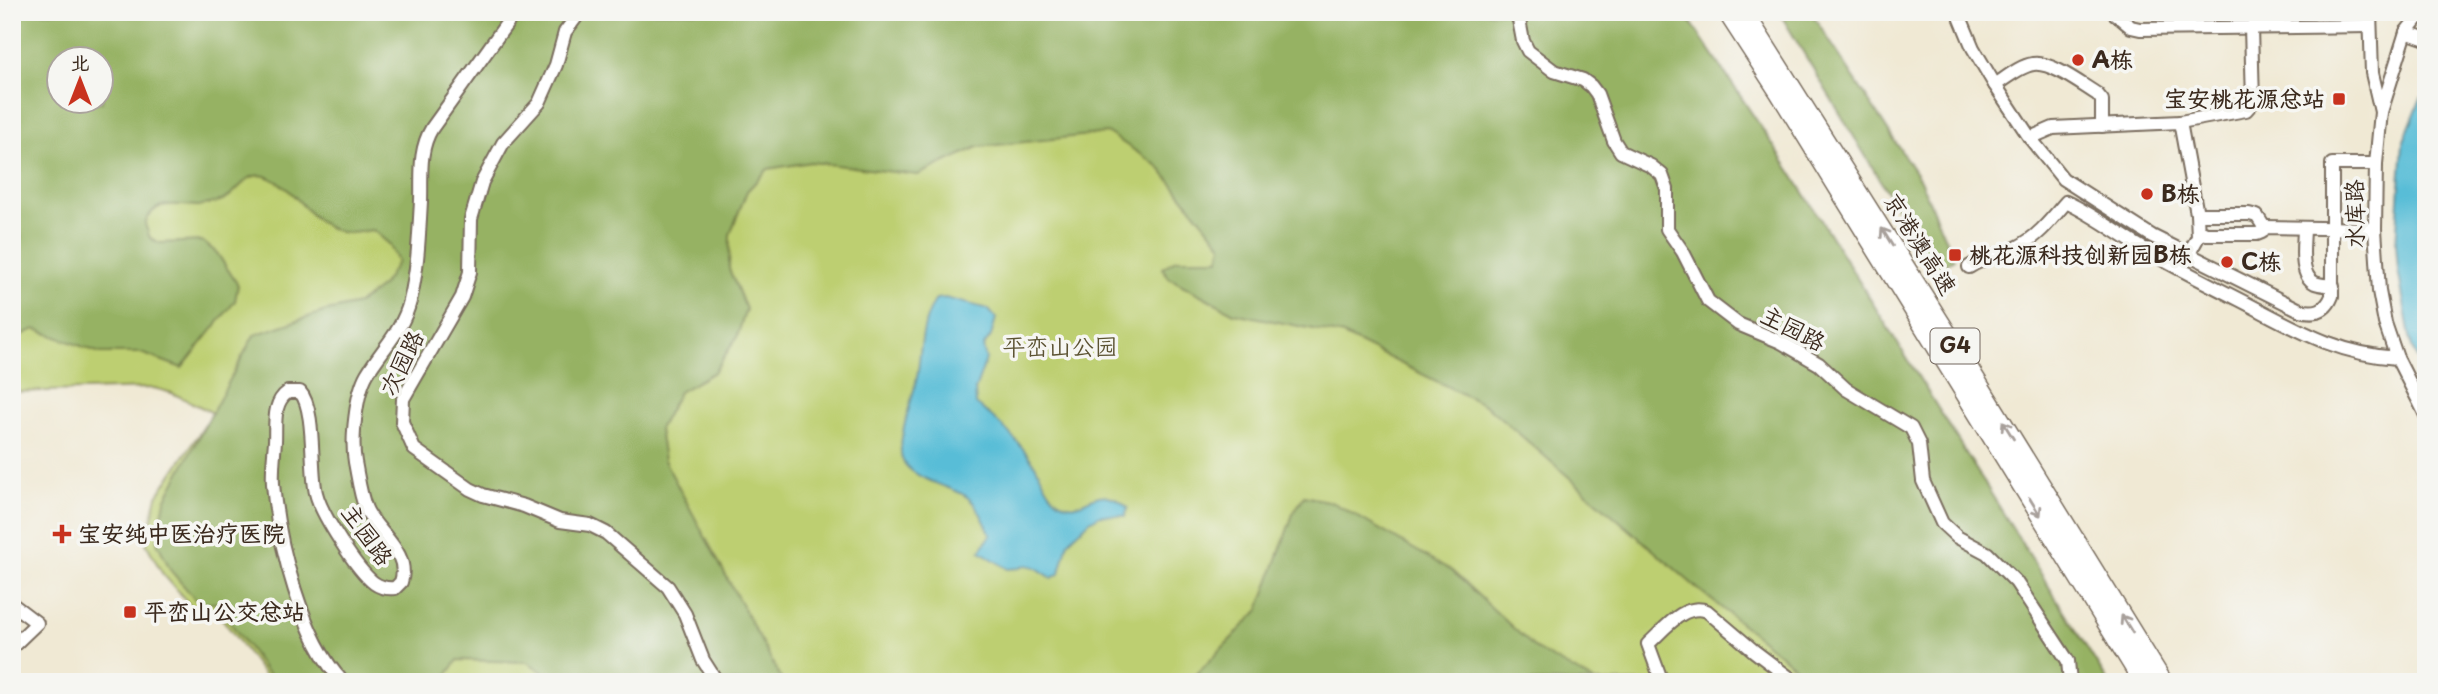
<svg xmlns="http://www.w3.org/2000/svg" width="2438" height="694" viewBox="0 0 2438 694" font-family="'Playpen Sans','LXGW WenKai TC',sans-serif">
<style>
.green{fill:#bdcf71;stroke:#7c7c48;stroke-width:2;fill-rule:evenodd}
.forest{fill:#96b263;stroke:#686e40;stroke-width:2;fill-rule:evenodd}
.water{fill:#59bdd7;stroke:#4a747a;stroke-width:2}
.lines{fill:none;stroke-linecap:round;stroke-linejoin:round}
.minor-casing{stroke:#7a6d5e;stroke-width:16}
.highway-casing{stroke:#7a6d5e;stroke-width:21}
.minor{stroke:#fff;stroke-width:12}
.highway{stroke:#fff;stroke-width:18}
.oneway{stroke:#a79f9a}
.poi-dot{fill:#c8321e;stroke:#f6f6f2;stroke-width:2.5}
.labels{text-anchor:middle;stroke-width:7;stroke-linejoin:round;paint-order:stroke}
.shield{fill:#f6f6f2;stroke:#73675e;stroke-width:2}
.shield-label{font-size:21px;font-weight:bold;fill:#3b2a1e}
.poi-label{font-size:23px;font-weight:bold;fill:#3b2a1e;stroke:#f6f6f2;text-anchor:start}
.street-label{font-size:23px;fill:#3b2a1e;stroke:#f6f6f2}
.park-label{font-size:23px;fill:#5c5333;stroke:#f6f6f2}
</style>
<rect width="100%" height="100%" fill="#f6f6f2"/>
<filter id="ink" filterUnits="userSpaceOnUse"><feTurbulence type="fractalNoise" baseFrequency=".0143" numOctaves="2"/><feDisplacementMap in="SourceGraphic" scale="14" xChannelSelector="R" yChannelSelector="G"/><feConvolveMatrix kernelMatrix="1 2 1 2 8 2 1 2 1" color-interpolation-filters="sRGB"/></filter>
<filter id="wash" filterUnits="userSpaceOnUse"><feTurbulence type="fractalNoise" baseFrequency=".00686" numOctaves="4" result="noise"/><feDisplacementMap in="SourceGraphic" scale="28" xChannelSelector="R" yChannelSelector="G"/><feGaussianBlur stdDeviation="1.57" result="paint"/><feColorMatrix in="noise" values="0 0 0 0 0 0 0 0 0 0 0 0 0 0 0 0 0 1.4 0 .05"/><feComposite in="paint" operator="in"/></filter>
<g filter="url(#wash)">
<rect width="100%" height="100%" fill="#f0e9d4"/>
<path class="green" d="M12 12H1684L1791 172 2108 682H269L215 609 201 618 162 573 146 543 157 496 213 413 172 393 154 388 12 392ZM60 60H102V102H60Z"/>
<g class="forest">
<path d="M12 12H1684L1791 172 2108 682H1814L1698 589 1487 406 1343 335 1234 313 1169 278 1162 268 1177 259H1219L1222 245 1158 166 1108 133 978 147 918 175 811 162 768 169 747 191 730 235 729 269 746 309 737 337 714 372 679 392 659 429 664 460 783 682H559L527 662 458 660 442 682H276L264 669 216 603 199 604 171 571 157 542 165 500 254 335 323 312 358 304 383 285 398 261 389 244 373 230C363 231 350 235 341 232 306 224 300 188 265 176 245 170 237 197 220 201 214 203 206 205 199 206 177 206 155 197 145 224L150 238 160 243 202 241 217 253 238 285 235 301 182 368 141 353H100L35 329 12 339V253L21 237 12 207ZM60 60H102V102H60Z"/>
<path d="M1779 12H1811L1920 180 1954 259 1934 270Z"/>
<path d="M1304 496 1332 502 1452 571 1536 649 1595 682H1189L1259 610 1293 514Z"/>
</g>
<g class="water">
<path d="M2421 98 2426 100V376L2412 348 2398 270 2396 243 2403 143Z"/>
<path d="M945 298 988 309 996 318 991 336 983 347 986 359 975 390 976 404C998 420 1017 439 1033 462 1041 473 1045 489 1055 498 1084 523 1093 474 1128 508L1125 516 1100 515 1090 521 1068 542 1060 573 1052 578 1035 567 1027 565 1020 568 1008 569 980 551 991 535C985 522 976 501 964 495 948 486 911 478 903 461 894 444 916 392 918 371 921 347 922 320 936 299Z"/>
</g>
</g>
<g filter="url(#ink)">
<g class="lines">
<g class="minor-casing">
<g id="minor">
<path d="M580 12 565 32 556 65 539 103 503 143 482 182 471 219 470 272 462 297 403 399 402 422 414 449 470 489 483 495 524 506 560 521 590 525 606 533 668 587 685 614 703 660 717 682"/>
<path d="M1514 12 1519 20 1523 41 1528 51 1554 71 1583 80 1591 86 1597 94 1614 141 1621 152 1651 166 1662 175 1667 189V229L1683 252 1708 301 1738 324 1781 342 1819 364 1846 389 1911 428 1919 444 1923 481 1942 523 1957 537 1987 553 2016 582 2068 661 2070 682"/>
<path d="M1958 12 1973 48 1995 85 2030 138 2063 179 2152 236 2300 310C2315 314 2326 311 2332 296V164H2376"/>
<path d="M2113 12 2131 27 2140 29 2370 26"/>
<path d="M2370 12 2372 73 2381 112"/>
<path d="M2422 12 2406 32 2381 112 2376 164 2375 229 2379 291 2385 323 2397 358 2426 415"/>
<path d="M2406 32 2426 39"/>
<path d="M1995 85C2006 78 2020 66 2033 64 2051 61 2082 85 2097 94L2102 100V126"/>
<path d="M2180 122 2197 214 2198 237 2188 255"/>
<path d="M2030 138 2053 128 2180 122 2246 110 2253 102 2251 27"/>
<path d="M2197 214H2249L2257 216 2264 227"/>
<path d="M2304 228C2304 243 2298 275 2315 283 2320 285 2327 285 2333 286"/>
<path d="M2198 230 2206 234H2257L2262 232 2264 227 2375 229"/>
<path d="M1969 267C1984 257 2000 256 2016 248 2037 238 2051 220 2066 202 2090 213 2112 229 2134 243 2168 264 2203 281 2238 299 2293 327 2334 354 2397 358"/>
<path d="M12 604 37 623 12 647"/>
<path d="M343 682C302 640 278 542 273 484 272 470 274 455 275 441 276 424 272 403 288 392H300C316 409 310 469 316 493 321 514 357 570 374 583 381 588 387 589 395 588L401 582C411 552 377 533 366 509 360 495 358 477 355 462 351 440 356 393 367 374 382 349 403 330 410 301 418 269 419 234 421 201 422 176 418 151 432 128L515 12"/>
<path d="M1662 682 1648 644C1664 630 1684 602 1707 611L1754 651 1795 682"/>
</g>
</g>
<g class="highway-casing">
<g id="highway">
<path d="M1727 12 1779 92 2143 682"/>
<path d="M1744 12 1947 333 2163 682"/>
</g>
</g>
<use href="#minor" class="minor"/>
<use href="#highway" class="highway"/>
</g>
<defs><path id="oneway-shaft" d="M-6 0H5M1.5-3L5.5 0L1.5 3" fill="none" stroke-width="1.6" stroke-linecap="round" stroke-linejoin="round" transform="scale(1.75)"/></defs>
<g class="oneway">
<use href="#oneway-shaft" transform="translate(1887 237) rotate(-122)"/>
<use href="#oneway-shaft" transform="translate(2008 430) rotate(-122)"/>
<use href="#oneway-shaft" transform="translate(2035 507) rotate(58)"/>
<use href="#oneway-shaft" transform="translate(2127 624) rotate(-122)"/>
</g>
</g>
<g class="poi-dot">
<circle cx="2078" cy="60" r="7"/>
<rect x="2332" y="92" width="14" height="14" rx="3.5"/>
<circle cx="2147" cy="194" r="7"/>
<rect x="1948" y="248" width="14" height="14" rx="3.5"/>
<circle cx="2227" cy="262" r="7"/>
<path d="M58.5 523.5h7v7h7v7h-7v7h-7v-7h-7v-7h7z"/>
<rect x="123" y="605" width="14" height="14" rx="3.5"/>
</g>
<g class="labels">
<rect class="shield" x="1930.5" y="328.5" width="49" height="35" rx="5"/>
<g class="shield-label">
<text x="1955" y="353">G4</text>
</g>
<g class="poi-label">
<text x="2092" y="68">A栋</text>
<text x="2325" y="107" text-anchor="end">宝安桃花源总站</text>
<text x="2161" y="202">B栋</text>
<text x="1969" y="263">桃花源科技创新园B栋</text>
<text x="2241" y="270">C栋</text>
<text x="78" y="542">宝安纯中医治疗医院</text>
<text x="144" y="620">平峦山公交总站</text>
</g>
<g class="street-label">
<text transform="translate(2355 214) rotate(-91)" y="8">水库路</text>
<text transform="translate(1920 244) rotate(58)" y="8">京港澳高速</text>
<text transform="translate(1793 329) rotate(27)" y="8">主园路</text>
<text transform="translate(402 363) rotate(-64)" y="8">次园路</text>
<text transform="translate(367 535) rotate(54)" y="8">主园路</text>
</g>
<g class="park-label">
<text x="1060" y="355">平峦山公园</text>
</g>
</g>
<rect width="2438" height="694" fill="none" stroke="#f6f6f2" stroke-width="42"/>
<g transform="translate(80 80)"><circle r="33" fill="#f6f6f2" stroke="#aba49d" stroke-width="2"/>
<path d="M0-5L12 26L0 18L-12 26Z" fill="#c8321e"/>
<text y="-10" font-size="19" font-weight="bold" text-anchor="middle" fill="#3b2a1e">北</text>
</g>
</svg>
